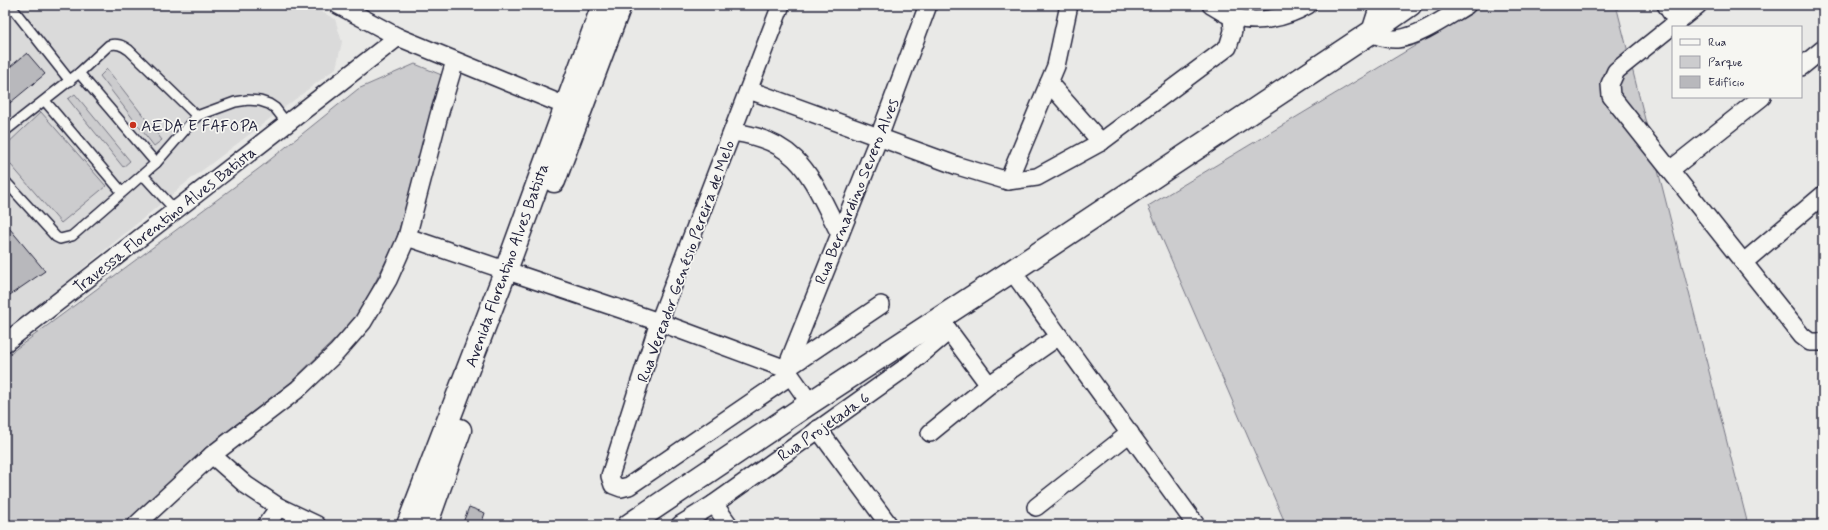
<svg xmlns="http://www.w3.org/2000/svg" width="1828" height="530" viewBox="0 0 1828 530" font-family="Mynerve,sans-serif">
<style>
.built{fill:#dadada}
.green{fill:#ccccce;stroke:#777784}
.building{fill:#b8b8bc;stroke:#22223b}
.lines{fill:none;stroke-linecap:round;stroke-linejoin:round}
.lane-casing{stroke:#22223b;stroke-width:12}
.street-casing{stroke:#22223b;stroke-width:20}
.secondary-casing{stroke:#22223b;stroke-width:25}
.highway-casing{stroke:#22223b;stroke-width:25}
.lane{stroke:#f6f6f2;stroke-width:9}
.street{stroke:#f6f6f2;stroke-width:17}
.secondary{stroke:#f6f6f2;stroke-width:22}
.highway{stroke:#f6f6f2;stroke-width:22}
.poi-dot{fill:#c8321e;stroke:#f6f6f2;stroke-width:1.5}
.labels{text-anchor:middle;stroke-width:3.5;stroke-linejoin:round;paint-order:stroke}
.poi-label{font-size:16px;fill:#22223b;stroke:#f6f6f2;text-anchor:start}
.street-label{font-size:16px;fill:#22223b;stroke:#f6f6f2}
</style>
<rect width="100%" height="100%" fill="#e9e9e7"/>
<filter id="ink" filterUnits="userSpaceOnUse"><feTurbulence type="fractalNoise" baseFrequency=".025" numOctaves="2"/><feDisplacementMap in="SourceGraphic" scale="8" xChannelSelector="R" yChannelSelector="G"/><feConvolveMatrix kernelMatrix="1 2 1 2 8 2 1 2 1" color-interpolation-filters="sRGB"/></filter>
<g filter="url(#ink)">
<path class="built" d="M5 5H309L335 19 342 42 336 68 187 182 5 333Z"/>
<g class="green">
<path d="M1483 5H1616L1748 525H1286L1148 206Z"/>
<path d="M415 64 444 76 395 243 357 318 290 383 204 449 126 525H5V357L261 167 358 89Z"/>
<path d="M107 69 162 140 154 146 100 76Z"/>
<path d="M75 94 130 161 123 167 68 99Z"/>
<path d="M41 112 106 186 61 223 5 158V146Z"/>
</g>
<g class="building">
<path d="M27 53 45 74 5 107V71Z"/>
<path d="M5 223 45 271 7 297 5 293Z"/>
<path d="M469 507 485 513 481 525H462Z"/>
</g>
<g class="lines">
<g class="lane-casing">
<g id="lane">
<path d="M10 5 70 81"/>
<path d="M79 73 156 163"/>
<path d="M45 101 122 192"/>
<path d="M5 131 79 73 109 45C117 43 122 45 129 50L197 116"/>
<path d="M143 175 175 210"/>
<path d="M5 181 56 237 60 239 72 236 156 163 197 116 235 102 248 100 260 101 269 104 275 108 282 117 285 125"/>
</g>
</g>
<g class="street-casing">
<g id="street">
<path d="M338 5 398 37 578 111"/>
<path d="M781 5 659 322 610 476 613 485 621 488 629 486 790 376"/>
<path d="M1211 5C1218 9 1225 14 1233 17 1258 24 1286 18 1308 5"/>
<path d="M1379 5 1370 33C1379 36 1387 40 1397 39 1419 37 1448 16 1467 5"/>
<path d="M1666 5 1678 23"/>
<path d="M1698 5 1616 71 1610 84 1611 96 1802 336 1810 342H1823"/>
<path d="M1801 67 1823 49"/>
<path d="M1049 83 1101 142"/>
<path d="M749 90 958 166 1008 181 1037 177 1101 142 1228 47 1233 31 1232 17"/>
<path d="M733 132C802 141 811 179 840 234"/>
<path d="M1670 170 1762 97"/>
<path d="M1008 181 1056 66 1069 5"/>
<path d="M407 237 659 322 786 369 881 305"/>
<path d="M1744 262 1823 195"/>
<path d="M1012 271 1196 525"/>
<path d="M949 331 989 385"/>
<path d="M5 343 398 37"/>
<path d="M810 403 786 369 879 137 928 5"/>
<path d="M818 429 889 525"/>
<path d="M930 433 989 385 1059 336"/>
<path d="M212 455 246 485 279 507 317 525"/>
<path d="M714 504 729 525"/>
<path d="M1036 507 1130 433"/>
<path d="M136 525 212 455 298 389 337 352 363 322 388 280 407 237 439 115 455 61"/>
<path d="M266 525 279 507"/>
<path d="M680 525 714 504 905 368 949 331 940 318"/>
</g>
</g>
<g class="secondary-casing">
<g id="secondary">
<path d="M554 181 620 5"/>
<path d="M408 525 506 270 603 5"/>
<path d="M426 525 460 430"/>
</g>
</g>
<g class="highway-casing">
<path id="highway" d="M629 525 810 403 1012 271 1370 33 1410 5"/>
</g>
<use href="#lane" class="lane"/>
<use href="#street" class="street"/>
<use href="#secondary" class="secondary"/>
<use href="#highway" class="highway"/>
</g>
</g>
<circle class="poi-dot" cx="133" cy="125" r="4"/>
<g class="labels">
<g class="poi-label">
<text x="141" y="131">AEDA E FAFOPA</text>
</g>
<g class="street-label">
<text transform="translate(856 191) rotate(-68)" y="6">Rua Bernardino Severo Alves</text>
<text transform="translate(164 219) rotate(-38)" y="6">Travessa Florentino Alves Batista</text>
<text transform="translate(685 261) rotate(-70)" y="6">Rua Vereador Genésio Pereira de Melo</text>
<text transform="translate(506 265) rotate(-70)" y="6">Avenida Florentino Alves Batista</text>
<text transform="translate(823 426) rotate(-35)" y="6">Rua Projetada 6</text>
</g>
</g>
<rect width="1828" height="530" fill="none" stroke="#f6f6f2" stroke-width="20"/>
<rect x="10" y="10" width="1808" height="510" fill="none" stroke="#22223b" stroke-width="1.5" filter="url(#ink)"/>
<rect x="1672" y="26" width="130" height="72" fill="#f6f6f2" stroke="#a1a1a9"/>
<rect x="1680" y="39" width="20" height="6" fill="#f6f6f2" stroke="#a1a1a9"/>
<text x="1708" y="46" font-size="12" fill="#22223b">Rua</text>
<rect x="1680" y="56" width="20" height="12" fill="#ccccce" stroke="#a1a1a9"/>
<text x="1708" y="66" font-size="12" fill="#22223b">Parque</text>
<rect x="1680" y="76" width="20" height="12" fill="#b8b8bc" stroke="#a1a1a9"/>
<text x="1708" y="86" font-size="12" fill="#22223b">Edifício</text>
</svg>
